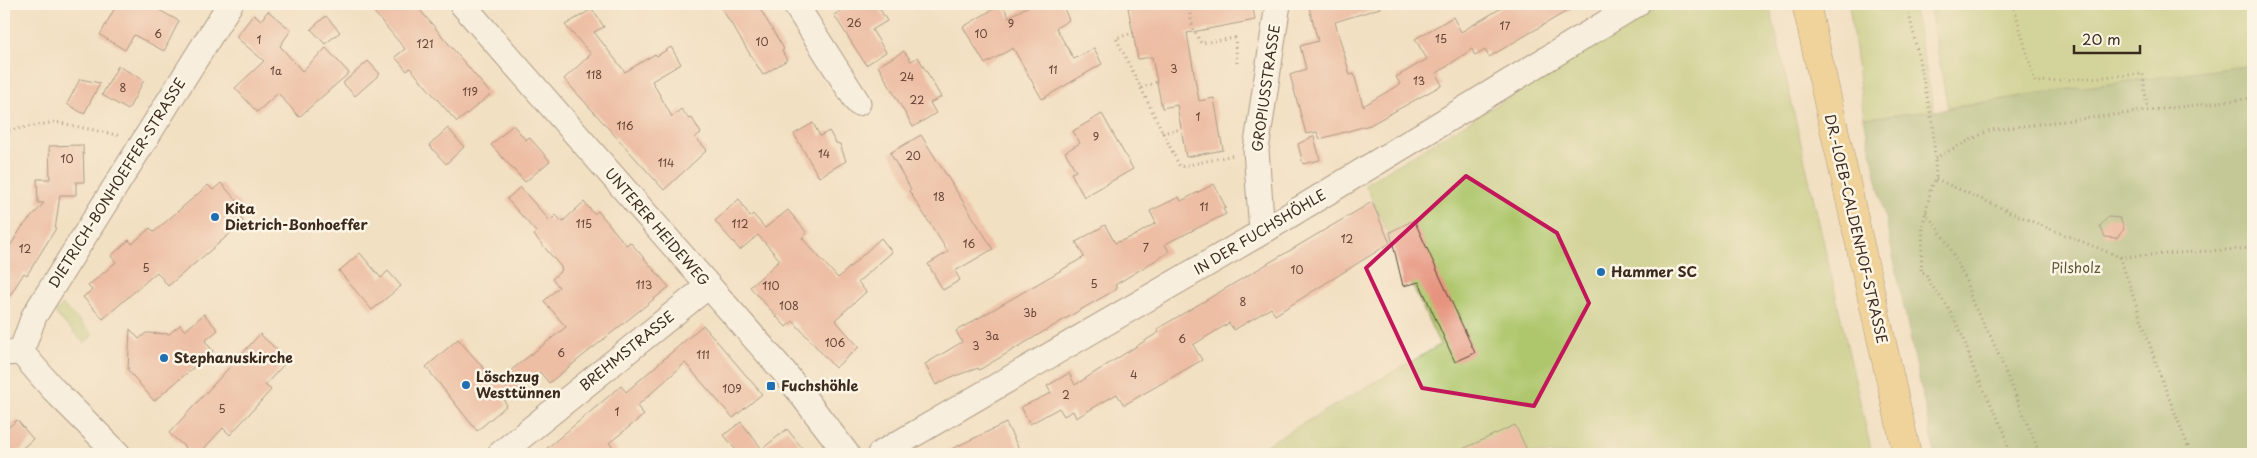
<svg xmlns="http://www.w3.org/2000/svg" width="2257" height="458" font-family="'Playpen Sans',sans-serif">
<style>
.green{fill:#aec66c;stroke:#747845}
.forest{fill:#8aab60;stroke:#626a3f}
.building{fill:#e6947f}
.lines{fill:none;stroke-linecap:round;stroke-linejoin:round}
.minor-casing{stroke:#564537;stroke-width:27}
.major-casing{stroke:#564537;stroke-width:29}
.path{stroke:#564537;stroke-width:3;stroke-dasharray:1 4;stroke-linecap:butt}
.minor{stroke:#fff;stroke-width:25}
.major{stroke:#eec469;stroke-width:28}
.marked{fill:none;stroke:#c2185b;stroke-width:4;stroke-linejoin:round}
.poi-dot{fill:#1f6fb2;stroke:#fcf5e5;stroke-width:2}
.labels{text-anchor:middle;stroke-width:5;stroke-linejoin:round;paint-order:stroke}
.number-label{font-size:11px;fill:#664436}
.street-label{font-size:14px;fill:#3b2a1e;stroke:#fcf5e5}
.poi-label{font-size:14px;font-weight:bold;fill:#3b2a1e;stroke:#fcf5e5;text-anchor:start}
.park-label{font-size:14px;fill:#5e5935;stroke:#fcf5e5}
</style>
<rect width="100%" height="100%" fill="#fcf5e5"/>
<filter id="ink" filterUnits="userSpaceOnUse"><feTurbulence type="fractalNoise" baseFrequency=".02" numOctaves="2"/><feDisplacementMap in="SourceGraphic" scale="10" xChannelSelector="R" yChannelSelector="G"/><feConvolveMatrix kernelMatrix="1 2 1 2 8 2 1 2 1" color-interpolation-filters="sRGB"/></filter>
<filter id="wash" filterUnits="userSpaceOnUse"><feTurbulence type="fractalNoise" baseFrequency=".0096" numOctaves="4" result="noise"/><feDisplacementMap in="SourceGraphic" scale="20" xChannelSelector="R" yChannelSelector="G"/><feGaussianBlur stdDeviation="1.12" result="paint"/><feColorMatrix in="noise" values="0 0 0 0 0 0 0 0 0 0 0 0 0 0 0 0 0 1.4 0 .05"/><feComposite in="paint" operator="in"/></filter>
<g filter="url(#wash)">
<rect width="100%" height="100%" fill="#f2e0c2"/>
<path class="green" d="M1664,4H1769L1872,454H1250L1440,345L1365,184Z
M1849,4H1913L1934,111L1864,118Z
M1929,4H2253V65L2040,93L1948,108Z
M63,305L93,335L84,343L55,313Z"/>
<path class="forest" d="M2253,65V454H1935L1864,118L1935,111L2040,93Z"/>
<g id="blocks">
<path class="building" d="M117,4H163L159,10L179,21L164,51L134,35L125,50L100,35Z
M367,4H415L491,94L457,122L410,68L407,71L395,57L405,49Z
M719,4H757L784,49L782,51L787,60L763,75Z
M852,4H877L887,21L872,30L886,52L866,65L834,15Z
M1002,4L1009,17L1032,4H1062L1069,20L1056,28L1074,59L1094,48L1102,64L1042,99L1013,48L985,64L963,27Z
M1150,4H1252L1255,20L1187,33L1199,101L1214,98L1223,150L1186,157L1177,105L1162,108L1152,57L1138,59L1128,8Z
M1308,4H1379L1380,8L1335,22L1350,75L1354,74L1363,106L1400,84L1396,77L1427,59L1415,39L1453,17L1461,32L1508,4H1579L1489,57L1485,50L1475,56L1472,49L1436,74L1442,85L1370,125L1320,139L1317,132L1306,134L1290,75L1306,69L1300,46L1318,41Z
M592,9L604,27L594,32L625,72L655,54L657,56L671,47L681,64L652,81L672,117L681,109L689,119L692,118L701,133L695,137L707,150L664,190L564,79L591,54L565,25Z
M268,11L291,30L280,46L302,71L326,48L349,73L299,117L278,93L257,112L235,88L264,61L236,37L254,14L261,20Z
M326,16L340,32L325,44L311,29Z
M904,51L911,61L918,57L941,97L930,103L936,113L913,127L878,66Z
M368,61L380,74L355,96L343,83Z
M118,66L144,80L128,110L102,95Z
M80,79L100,83L84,114L67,104Z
M1102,114L1133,169L1084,197L1071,173L1076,171L1065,152L1080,143L1073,131Z
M813,123L820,136L829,131L836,143L840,144L846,161L819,177L794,134Z
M513,125L526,140L529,137L550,161L525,182L491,145Z
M448,128L464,147L446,164L429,145Z
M921,135L993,249L955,271L960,280L943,290L928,264L948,252L909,191L911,189L890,153Z
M1314,136L1320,160L1303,164L1298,144Z
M83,145L84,182H76V195H60L55,230L27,275L24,273L4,305V256L22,227L44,203H38L37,179H50L49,146Z
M221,183L248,213L241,219L244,222L168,286L157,272L103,319L83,297L92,290L88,286L116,262L111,256L129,240L132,244L150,228L154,232L208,185L213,190Z
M1214,184L1226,208L1223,209L1226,214L1165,244L1169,252L1115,285L1117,289L1087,306L979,370L978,368L949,378L936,385L925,364L962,342L956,331L1084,257L1076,242L1105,225L1115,243L1134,236L1156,223L1150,211L1179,197L1181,201Z
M520,187L550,221L556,215L562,222L584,202L594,214L598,211L626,245L630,242L669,287L549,383L540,372L504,401L507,405L477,431L426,367L458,339L496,382L566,327L544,301L559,287L552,279L562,270L561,267L534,235L536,232L507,199Z
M739,199L750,217L753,214L765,228L788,210L807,233L802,238L838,278L881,238L892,252L858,282L866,292L835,320L859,347L835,368L793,321L786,327L750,287L780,260L758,235L740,250L715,221Z
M1372,202L1390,243L1275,315L1271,308L1234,330L1229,323L1193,345L1202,360L1124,405L1117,394L1076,418L1073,411L1064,416L1059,408L1030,424L1021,407L1051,393L1047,386L1069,373L1075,385L1159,332L1157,329Z
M2108,217L2120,218L2124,229L2117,238L2105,237L2100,226Z
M1414,220L1475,353L1455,362L1419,282L1403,286L1390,232Z
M360,253L381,278L388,271L401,286L372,310L339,271Z
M204,314L218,330L205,341L213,351L154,401L128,370L130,329L139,339L146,333L169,334L180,325L185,331Z
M703,325L762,394L733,418L685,363L637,406L644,415L609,443L620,454H540L621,386L626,392Z
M260,334L288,360L265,385L271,390L230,435L223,428L199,454H193L169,433Z
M17,420L33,439L16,454H4V431Z
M741,422L762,449L787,429L807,454H739L724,435Z
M1006,423L1019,449L1009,454H941Z
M1515,425L1529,454H1452Z"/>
</g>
</g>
<g filter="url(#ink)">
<use href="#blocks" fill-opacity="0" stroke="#564537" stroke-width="1"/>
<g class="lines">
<g class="minor-casing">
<path id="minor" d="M462,4L785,373L847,454
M795,4L858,103
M1262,232L1256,150L1278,4
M21,352L53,389L118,454
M4,353L21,352L34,316L230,4
M500,454L708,286
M880,454L1262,232L1637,4"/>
</g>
<g class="major-casing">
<path id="major" d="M1806,4L1907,454"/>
</g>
<path class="path" d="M1188,4L1193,29L1201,43L1235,38L1237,63
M1907,4L1933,125L1936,179L1931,188L1923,225L1921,272L1926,273L1929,282L1948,307L1964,339L1974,370L2005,433L2009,454
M2013,4L2035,82L2143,74L2147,109
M1134,33L1116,38L1180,167L1234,155
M1141,88L1157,82
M4,131L56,122L121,136
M1162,133L1181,129
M1935,158L1990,130L2253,98
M1936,179L2026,219L2120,257L2253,248
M1926,212L1948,244L1965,278L1973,304L1991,337L2040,454
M2120,257L2159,372L2191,454"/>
<use href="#minor" class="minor"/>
<use href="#major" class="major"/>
</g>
</g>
<path d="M0 0H2257V458H0ZM1466,176L1557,233L1589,303L1534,406L1422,388L1366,268Z" fill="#f2e0c2" fill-opacity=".55" fill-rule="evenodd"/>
<path class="marked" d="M1466,176L1557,233L1589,303L1534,406L1422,388L1366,268Z"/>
<g class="poi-dot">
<circle cx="215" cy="217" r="5"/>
<circle cx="1601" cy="272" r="5"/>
<circle cx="164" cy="358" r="5"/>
<circle cx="466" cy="385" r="5"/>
<rect x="766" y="381" width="10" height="10" rx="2.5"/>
</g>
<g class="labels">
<g class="number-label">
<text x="854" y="27">26</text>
<text x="1011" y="28">9</text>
<text x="1505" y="30">17</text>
<text x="158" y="38">6</text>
<text x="981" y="38">10</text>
<text x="1441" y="43">15</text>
<text x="259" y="44">1</text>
<text x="762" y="46">10</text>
<text x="425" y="48">121</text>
<text x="1174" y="73">3</text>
<text x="1053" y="74">11</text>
<text x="276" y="75">1a</text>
<text x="594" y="79">118</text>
<text x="907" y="81">24</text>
<text x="1419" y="85">13</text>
<text x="123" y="92">8</text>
<text x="470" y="96">119</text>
<text x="917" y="104">22</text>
<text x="1198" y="121">1</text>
<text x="625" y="130">116</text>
<text x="1096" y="141">9</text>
<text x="824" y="158">14</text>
<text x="913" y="160">20</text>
<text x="67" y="163">10</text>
<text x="666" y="167">114</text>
<text x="939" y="201">18</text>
<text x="1204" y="211">11</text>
<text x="584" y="228">115</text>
<text x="740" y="228">112</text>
<text x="1347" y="243">12</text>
<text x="969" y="248">16</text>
<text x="1146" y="252">7</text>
<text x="25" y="253">12</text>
<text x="146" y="272">5</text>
<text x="1297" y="274">10</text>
<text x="1094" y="288">5</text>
<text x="644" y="289">113</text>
<text x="771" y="290">110</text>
<text x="1243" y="306">8</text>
<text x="789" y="310">108</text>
<text x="1030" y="317">3b</text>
<text x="992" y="340">3a</text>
<text x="1182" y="343">6</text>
<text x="835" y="347">106</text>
<text x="976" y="350">3</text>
<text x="561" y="357">6</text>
<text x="703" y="359">111</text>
<text x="1134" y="379">4</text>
<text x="732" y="393">109</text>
<text x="1066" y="399">2</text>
<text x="222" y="413">5</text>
<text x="617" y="416">1</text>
</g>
<g class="street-label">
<text transform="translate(1266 88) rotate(-82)" y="5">GROPIUSSTRASSE</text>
<text transform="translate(117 183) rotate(-58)" y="5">DIETRICH-BONHOEFFER-STRASSE</text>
<text transform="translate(657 227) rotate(49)" y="5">UNTERER HEIDEWEG</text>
<text transform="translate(1856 229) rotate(77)" y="5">DR.-LOEB-CALDENHOF-STRASSE</text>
<text transform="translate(1260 232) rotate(-31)" y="5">IN DER FUCHSHÖHLE</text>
<text transform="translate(627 351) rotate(-39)" y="5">BREHMSTRASSE</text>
</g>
<g class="poi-label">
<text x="225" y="214">Kita<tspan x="225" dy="16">Dietrich-Bonhoeffer</tspan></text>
<text x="1611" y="277">Hammer SC</text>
<text x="174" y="363">Stephanuskirche</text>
<text x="476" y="382">Löschzug<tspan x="476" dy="16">Westtünnen</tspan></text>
<text x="781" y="391">Fuchshöhle</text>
</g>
<g class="park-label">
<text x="2076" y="273">Pilsholz</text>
</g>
</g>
<rect width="2257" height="458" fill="none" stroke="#fcf5e5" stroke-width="20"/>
<path d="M2074 45v8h66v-8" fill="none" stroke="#3b2a1e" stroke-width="2.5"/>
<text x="2082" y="45" font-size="15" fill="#3b2a1e" stroke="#fcf5e5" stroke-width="4" paint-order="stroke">20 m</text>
</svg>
